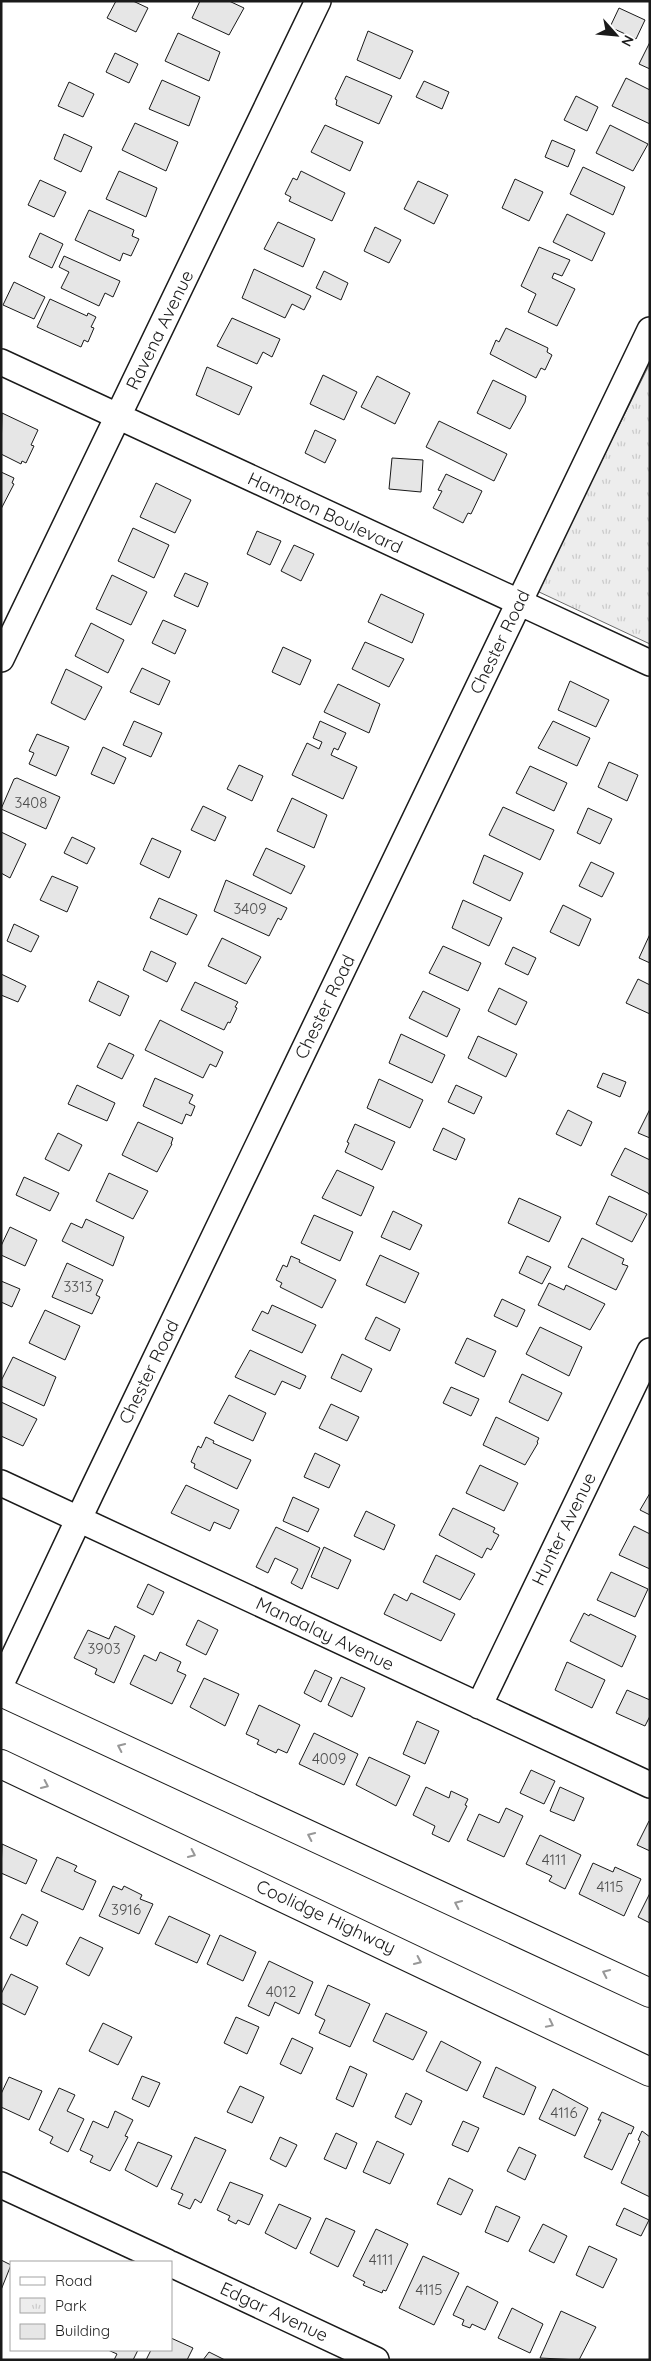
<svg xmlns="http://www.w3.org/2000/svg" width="651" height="2361" font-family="Quicksand,sans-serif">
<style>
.park{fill:url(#park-tufts);stroke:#6a6a6a}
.building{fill:#e6e6e6;stroke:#1a1a1a}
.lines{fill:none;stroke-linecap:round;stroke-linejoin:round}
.street-casing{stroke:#1a1a1a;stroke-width:28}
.secondary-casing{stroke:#1a1a1a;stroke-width:30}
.street{stroke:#fff;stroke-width:25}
.secondary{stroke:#fff;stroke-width:28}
.oneway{stroke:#989898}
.labels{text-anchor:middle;stroke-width:4;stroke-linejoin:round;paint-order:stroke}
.number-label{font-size:15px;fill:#4d4d4d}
.street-label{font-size:18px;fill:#1a1a1a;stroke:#fff}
</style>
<defs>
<pattern id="park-tufts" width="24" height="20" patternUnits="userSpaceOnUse" patternTransform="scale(1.25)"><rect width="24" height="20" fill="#ededed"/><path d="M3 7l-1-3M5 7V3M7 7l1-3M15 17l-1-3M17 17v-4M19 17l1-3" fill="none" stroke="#cbcbcb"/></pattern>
</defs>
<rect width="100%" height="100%" fill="#fff"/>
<path class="park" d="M650,363V644L537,591Z"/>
<path class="building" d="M116,1H133L148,8L136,32L107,18Z
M200,1H229L244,8L229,35L192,18Z
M619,8L645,20L636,39L610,27Z
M368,31L413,51L400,79L357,60Z
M178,33L220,52L209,81L165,61Z
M650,42V69L639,64Z
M115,53L138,64L129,83L106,72Z
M346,76L392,96L379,124L336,105L337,100L335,99Z
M626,78L650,90V124L612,106Z
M162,80L200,97L189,126L149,109Z
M424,81L449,92L442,109L416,97Z
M69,82L94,94L83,117L58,106Z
M576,96L598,107L587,131L564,120Z
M135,123L178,142L166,171L122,150Z
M325,125L363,142L350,171L311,152Z
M610,125L648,144L633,171L596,153Z
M64,134L92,147L81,172L54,159Z
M552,140L575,150L568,167L545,157Z
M583,167L625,187L613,215L570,194Z
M119,171L157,188L146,217L106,199Z
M301,171L345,193L332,221L289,201L291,197L285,194L293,178L297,180Z
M515,179L543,192L529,221L502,208Z
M40,180L66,192L54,217L28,205Z
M418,181L448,195L434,224L404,209Z
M89,210L134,230L132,236L139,239L131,256L123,253L120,261L75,240Z
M567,214L605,233L592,261L553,242Z
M278,222L315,239L303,267L264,249Z
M375,227L401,240L389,263L364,251Z
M40,233L63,244L52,268L29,257Z
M539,247L570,260L562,276L554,273L552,278L575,289L557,326L528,312L536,294L521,286Z
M64,256L120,281L113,297L105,293L99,306L61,288L69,272L59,267Z
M254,269L311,296L304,310L292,304L285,318L242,298Z
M324,271L348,283L341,300L316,288Z
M14,282L45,297L34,319L3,305Z
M50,299L87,316L88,313L96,317L91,327L94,328L88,342L84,340L81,347L37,327Z
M232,318L280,339L272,357L263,352L257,364L217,346Z
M506,328L548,348L547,352L552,355L545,370L541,368L536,378L490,354L496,340L499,342Z
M207,367L252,387L239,415L196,395Z
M323,375L357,392L344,420L310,404Z
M377,376L410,393L395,424L361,407Z
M493,380L526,396L525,402L510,429L477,413Z
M2,413L38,430L31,445L34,446L26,463L22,461L21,464L1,454Z
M439,421L507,454L494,481L426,447Z
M315,430L336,440L325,463L305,453Z
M392,458L423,460L421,492L389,489Z
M1,472L14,478L12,483L14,484L1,509Z
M446,474L482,491L471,514L468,513L463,523L433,508L442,491L438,490Z
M156,483L191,500L175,533L140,517Z
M133,528L169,545L154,578L118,561Z
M257,531L281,541L270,565L247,554Z
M294,545L314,554L301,581L281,571Z
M185,573L208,583L198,607L174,596Z
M112,575L147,592L131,625L96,609Z
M381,594L424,614L412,643L368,622Z
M163,620L186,630L175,654L152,643Z
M91,623L124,640L108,673L75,656Z
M365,642L404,659L389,687L352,669Z
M283,647L311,660L300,685L272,672Z
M142,668L170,681L159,705L130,692Z
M66,669L102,687L85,720L51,703Z
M570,681L609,700L596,727L558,710Z
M338,684L380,704L369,733L324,712Z
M134,721L162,733L151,757L123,745Z
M320,721L346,733L338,750L334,748L331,755L357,767L343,799L292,775L307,743L319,749L322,742L313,738Z
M553,721L590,738L577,766L538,748Z
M37,734L69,747L56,776L29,764L34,753L29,751Z
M103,747L126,758L114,784L91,774Z
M609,762L638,775L627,801L598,787Z
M239,765L263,776L252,801L227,789Z
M530,766L567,783L554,811L516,793Z
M17,778L60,797L46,829L1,809L14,779Z
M292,798L327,815L314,848L277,831Z
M203,806L226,817L215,841L191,830Z
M503,807L554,830L540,860L489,835Z
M588,808L612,819L600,844L577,833Z
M1,832L26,844L10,878L1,873Z
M72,837L95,848L87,864L64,853Z
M152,838L181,851L169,878L140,864Z
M266,848L305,866L291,894L253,875Z
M484,855L523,873L510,901L473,883Z
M591,862L614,873L602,897L579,886Z
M52,876L78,887L67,912L40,900Z
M226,880L287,908L281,920L278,918L269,936L214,911Z
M159,898L197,915L187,935L150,918Z
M463,900L502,918L489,946L452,928Z
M563,905L591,919L579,946L550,932Z
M14,924L39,936L31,952L7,941Z
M650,934V963L639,958Z
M222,938L261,957L246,984L208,966Z
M443,946L481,963L468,991L429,973Z
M513,947L536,958L528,975L505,964Z
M151,951L176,963L167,982L143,970Z
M1,974L26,986L18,1002L1,995Z
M638,979L650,985V1014L626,1003Z
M98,981L129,996L120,1016L89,1001Z
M195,982L238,1002L235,1007L237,1008L230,1023L228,1022L224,1030L181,1010Z
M499,988L527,1002L516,1025L488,1011Z
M423,991L460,1009L447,1037L409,1018Z
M160,1020L223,1052L216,1067L210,1064L203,1078L145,1050Z
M401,1034L445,1055L432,1083L389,1063Z
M478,1036L517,1054L506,1077L468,1058Z
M109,1043L134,1055L122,1079L97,1067Z
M603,1073L626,1082L620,1097L597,1087Z
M155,1078L193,1095L189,1103L195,1106L191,1116L186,1114L182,1124L143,1106Z
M379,1079L423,1100L410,1128L367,1108Z
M77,1085L115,1103L107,1121L68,1104Z
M456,1085L482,1097L474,1114L448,1102Z
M650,1109V1138L638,1133Z
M568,1110L592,1122L581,1146L556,1134Z
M138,1122L173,1138L171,1144H172L157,1172L122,1155Z
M355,1124L395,1142L382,1170L345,1152L349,1143L347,1142Z
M443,1128L465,1139L456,1160L433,1150Z
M58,1133L82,1145L69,1171L45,1159Z
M625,1148L650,1160V1196L648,1193L611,1175Z
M337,1170L374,1187L361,1216L322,1198Z
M109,1173L148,1191L133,1219L96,1201Z
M24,1177L59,1193L50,1211L16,1195Z
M609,1196L647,1214L632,1242L596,1224Z
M519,1198L561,1217L549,1242L508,1223Z
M393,1211L422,1225L410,1250L381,1237Z
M314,1215L353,1232L340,1261L301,1243Z
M86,1219L124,1237L113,1266L62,1241L71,1223L82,1228Z
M10,1227L37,1240L25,1266L1,1255V1246Z
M582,1238L624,1259L622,1264L628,1266L616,1290L568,1267Z
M380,1255L419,1273L405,1303L366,1285Z
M291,1256L300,1260L299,1262L336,1280L322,1308L280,1287L282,1283L276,1280L283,1265L287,1267Z
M527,1256L551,1267L542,1284L519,1273Z
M67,1263L103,1280L96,1295L100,1297L92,1314L52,1297Z
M1,1281L20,1289L12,1307L1,1302Z
M549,1283L564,1290L566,1285L605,1304L590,1330L538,1305Z
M502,1299L525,1310L517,1327L494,1316Z
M272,1305L316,1325L302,1353L252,1330L262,1311L268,1314Z
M45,1310L80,1326L65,1360L29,1343Z
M376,1317L400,1329L390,1351L365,1339Z
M540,1327L582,1347L569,1376L526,1354Z
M467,1338L496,1351L484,1377L455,1363Z
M250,1350L306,1376L300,1389L282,1381L275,1395L235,1377Z
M342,1354L372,1369L361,1392L331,1378Z
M13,1357L56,1377L44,1406L1,1386V1381Z
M522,1374L562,1393L548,1421L509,1402Z
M451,1387L479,1399L471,1416L443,1403Z
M229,1395L266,1413L253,1441L214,1423Z
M1,1402L37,1419L23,1446L1,1436Z
M331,1404L359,1417L347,1441L319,1428Z
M496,1417L539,1438L537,1442L538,1443L525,1465L483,1445Z
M206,1437L214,1441L213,1443L251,1460L237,1489L194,1468L195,1464L191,1462L198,1446L201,1448Z
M315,1453L340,1465L329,1488L304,1477Z
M480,1465L518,1483L504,1511L466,1493Z
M186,1485L239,1510L230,1529L214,1522L210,1531L171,1513Z
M650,1493V1515L640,1510Z
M293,1497L319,1509L308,1532L283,1521Z
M453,1508L495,1528L493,1532L499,1535L491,1550L487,1548L482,1558L439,1535Z
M366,1511L395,1525L384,1550L354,1536Z
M634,1526L650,1534V1569L619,1555Z
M276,1527L320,1548L302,1589L291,1583L298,1569L275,1558L268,1573L256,1567Z
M324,1547L351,1560L338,1589L311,1577Z
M436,1555L475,1574L460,1600L423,1582Z
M611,1572L648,1589L635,1617L597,1600Z
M148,1584L164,1592L153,1615L137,1607Z
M411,1593L455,1614L441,1641L384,1614L394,1594L407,1601Z
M584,1613L589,1616L590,1614L636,1636L622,1667L570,1641Z
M198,1620L218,1630L206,1655L186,1645Z
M115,1626L135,1636L114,1683L95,1674L97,1669L74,1658L88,1630L109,1639Z
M160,1652L181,1662L177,1671L186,1675L172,1704L130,1684L144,1655L156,1661Z
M567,1662L605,1680L592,1708L555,1690Z
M315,1670L332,1678L321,1702L304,1693Z
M341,1677L365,1688L352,1717L328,1705Z
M204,1678L239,1694L225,1726L190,1707Z
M627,1690L650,1700V1716L645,1726L616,1713Z
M259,1705L300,1725L287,1753L278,1749L276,1753L257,1744L259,1740L246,1734Z
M417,1721L439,1731L425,1764L403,1754Z
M314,1733L358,1754L344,1785L299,1764Z
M369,1757L410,1776L396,1806L356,1785Z
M531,1770L555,1781L544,1804L520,1793Z
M426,1787L449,1798L451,1791L468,1799L465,1805L467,1806L449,1842L432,1834L435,1826L413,1815Z
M560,1787L584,1798L574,1821L550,1811Z
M506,1808L523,1816L504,1857L467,1840L479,1814L499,1823Z
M649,1821H650V1851L637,1845Z
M540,1835L581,1855L565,1889L549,1881L552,1876L526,1864Z
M2,1844L37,1860L26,1884L1,1873Z
M57,1857L77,1866L74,1871L96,1881L83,1910L41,1891Z
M593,1863L613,1872L615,1867L641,1879L624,1916L579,1894Z
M113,1886L122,1890L124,1886L142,1895L140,1899L153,1904L139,1934L99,1916Z
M650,1893V1923L638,1917Z
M22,1914L38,1922L27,1946L10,1938Z
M169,1916L210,1935L197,1963L155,1944Z
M220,1935L256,1952L243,1981L207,1964Z
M80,1937L103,1948L89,1976L66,1964Z
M269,1961L313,1982L299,2014L275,2002L269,2016L248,2006Z
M11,1974L38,1987L25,2015L1,2003V1994Z
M328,1985L370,2004L350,2047L319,2033L325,2020L315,2015Z
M386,2013L427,2032L413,2060L373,2041Z
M236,2017L259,2027L247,2054L224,2043Z
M103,2023L132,2037L118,2065L89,2051Z
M292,2038L313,2048L301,2074L280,2064Z
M441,2041L481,2062L467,2091L426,2071Z
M350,2066L367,2074L353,2107L336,2099Z
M496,2067L536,2087L524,2115L483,2097Z
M142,2076L160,2083L149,2107L132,2099Z
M9,2077L42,2091L29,2120L1,2107V2094Z
M240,2086L264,2097L252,2123L227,2112Z
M59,2088L75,2095L67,2111L84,2119L68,2152L50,2143L53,2137L39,2130Z
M553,2089L588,2108L575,2136L539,2119Z
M406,2093L422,2101L411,2125L395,2117Z
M115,2111L133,2120L125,2136L128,2137L110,2171L90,2162L93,2156L80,2150L93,2121L108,2128Z
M602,2112L634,2127L631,2134L629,2133L612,2170L584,2157L601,2120H598Z
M463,2121L479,2128L468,2152L452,2145Z
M642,2131L650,2137V2197L621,2183L640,2141L638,2140Z
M336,2133L357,2143L346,2169L324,2159Z
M195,2137L226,2150L201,2203L195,2199L190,2209L178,2204L183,2194L171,2189Z
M280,2137L297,2145L286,2167L270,2159Z
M377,2141L404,2154L390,2184L363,2172Z
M138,2142L172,2156L157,2187L125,2170Z
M519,2147L536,2155L525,2180L507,2171Z
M449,2178L473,2190L461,2215L437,2204Z
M230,2182L263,2195L249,2225L238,2220L236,2224L228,2220L230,2216L217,2210Z
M279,2204L311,2218L296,2249L265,2233Z
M496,2206L520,2217L508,2242L485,2232Z
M624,2208L649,2220L641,2236L616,2225Z
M326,2218L355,2231L338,2267L310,2253Z
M543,2224L567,2236L554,2263L529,2251Z
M376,2229L408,2244L386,2291L383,2290L382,2293L363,2285L365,2282L353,2276Z
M589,2246L617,2259L603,2288L576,2275Z
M423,2256L459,2273L434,2325L399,2308Z
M1,2260L11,2265L1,2290Z
M467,2286L498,2302L485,2330L472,2324L470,2328L462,2325L464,2320L453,2315Z
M512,2308L543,2324L530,2353L498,2338Z
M561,2311L596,2327L579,2360L540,2358Z
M171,2338L193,2348L187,2360H146L151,2350H171Z
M108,2350H138L133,2360H114L117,2354Z
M209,2352L225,2360H203Z"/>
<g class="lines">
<g class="street-casing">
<path id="street" d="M1,362L650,663
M1,659L318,1
M1,1483L650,1785
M1,1684L91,1493L650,330
M479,1706L650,1351
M1,2185L167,2262
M171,2264L376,2360"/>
</g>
<g class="secondary-casing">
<path id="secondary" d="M1,1692L650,1993
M1,1764L650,2072"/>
</g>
<use href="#street" class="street"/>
<use href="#secondary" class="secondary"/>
</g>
<defs><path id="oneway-chevron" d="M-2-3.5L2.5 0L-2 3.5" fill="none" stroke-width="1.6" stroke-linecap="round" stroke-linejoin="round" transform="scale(1.25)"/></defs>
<g class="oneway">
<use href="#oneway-chevron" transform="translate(121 1747) rotate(-155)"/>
<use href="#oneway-chevron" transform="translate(45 1785) rotate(25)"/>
<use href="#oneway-chevron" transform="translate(311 1836) rotate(-155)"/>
<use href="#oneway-chevron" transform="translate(192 1854) rotate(25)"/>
<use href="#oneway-chevron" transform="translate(458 1904) rotate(-155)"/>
<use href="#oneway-chevron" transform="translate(418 1961) rotate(25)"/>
<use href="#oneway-chevron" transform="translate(606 1973) rotate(-155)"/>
<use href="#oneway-chevron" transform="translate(550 2024) rotate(26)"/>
</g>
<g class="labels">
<g class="number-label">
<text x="31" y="808">3408</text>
<text x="250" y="914">3409</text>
<text x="78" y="1292">3313</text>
<text x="104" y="1654">3903</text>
<text x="329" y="1764">4009</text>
<text x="554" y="1865">4111</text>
<text x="610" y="1892">4115</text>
<text x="126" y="1915">3916</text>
<text x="281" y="1997">4012</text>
<text x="564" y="2118">4116</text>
<text x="381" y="2265">4111</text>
<text x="429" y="2295">4115</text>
</g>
<g class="street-label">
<text transform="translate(160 330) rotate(-64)" y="6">Ravena Avenue</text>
<text transform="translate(325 513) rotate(25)" y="6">Hampton Boulevard</text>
<text transform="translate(500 642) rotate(-64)" y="6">Chester Road</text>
<text transform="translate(325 1007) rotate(-64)" y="6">Chester Road</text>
<text transform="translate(149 1372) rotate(-64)" y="6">Chester Road</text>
<text transform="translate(564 1529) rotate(-64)" y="6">Hunter Avenue</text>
<text transform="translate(325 1634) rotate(25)" y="6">Mandalay Avenue</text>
<text transform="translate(326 1917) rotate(25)" y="6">Coolidge Highway</text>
<text transform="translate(274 2312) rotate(25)" y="6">Edgar Avenue</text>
</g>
</g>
<rect width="651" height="2361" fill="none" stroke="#1a1a1a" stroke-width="5"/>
<rect x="10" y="2261" width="162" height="90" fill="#ffffff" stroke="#a3a3a3"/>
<rect x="20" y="2277" width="25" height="8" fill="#ffffff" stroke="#a3a3a3"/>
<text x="55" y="2286" font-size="15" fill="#1a1a1a">Road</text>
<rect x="20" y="2298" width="25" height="15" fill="url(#park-tufts)" stroke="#a3a3a3"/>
<text x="55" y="2311" font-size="15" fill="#1a1a1a">Park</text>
<rect x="20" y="2324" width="25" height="15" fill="#e6e6e6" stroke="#a3a3a3"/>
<text x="55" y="2336" font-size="15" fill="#1a1a1a">Building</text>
<g transform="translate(616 35) rotate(117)" stroke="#ffffff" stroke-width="4" paint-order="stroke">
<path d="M0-4L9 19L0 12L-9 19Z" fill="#1a1a1a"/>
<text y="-8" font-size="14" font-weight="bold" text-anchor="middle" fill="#1a1a1a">N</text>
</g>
</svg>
